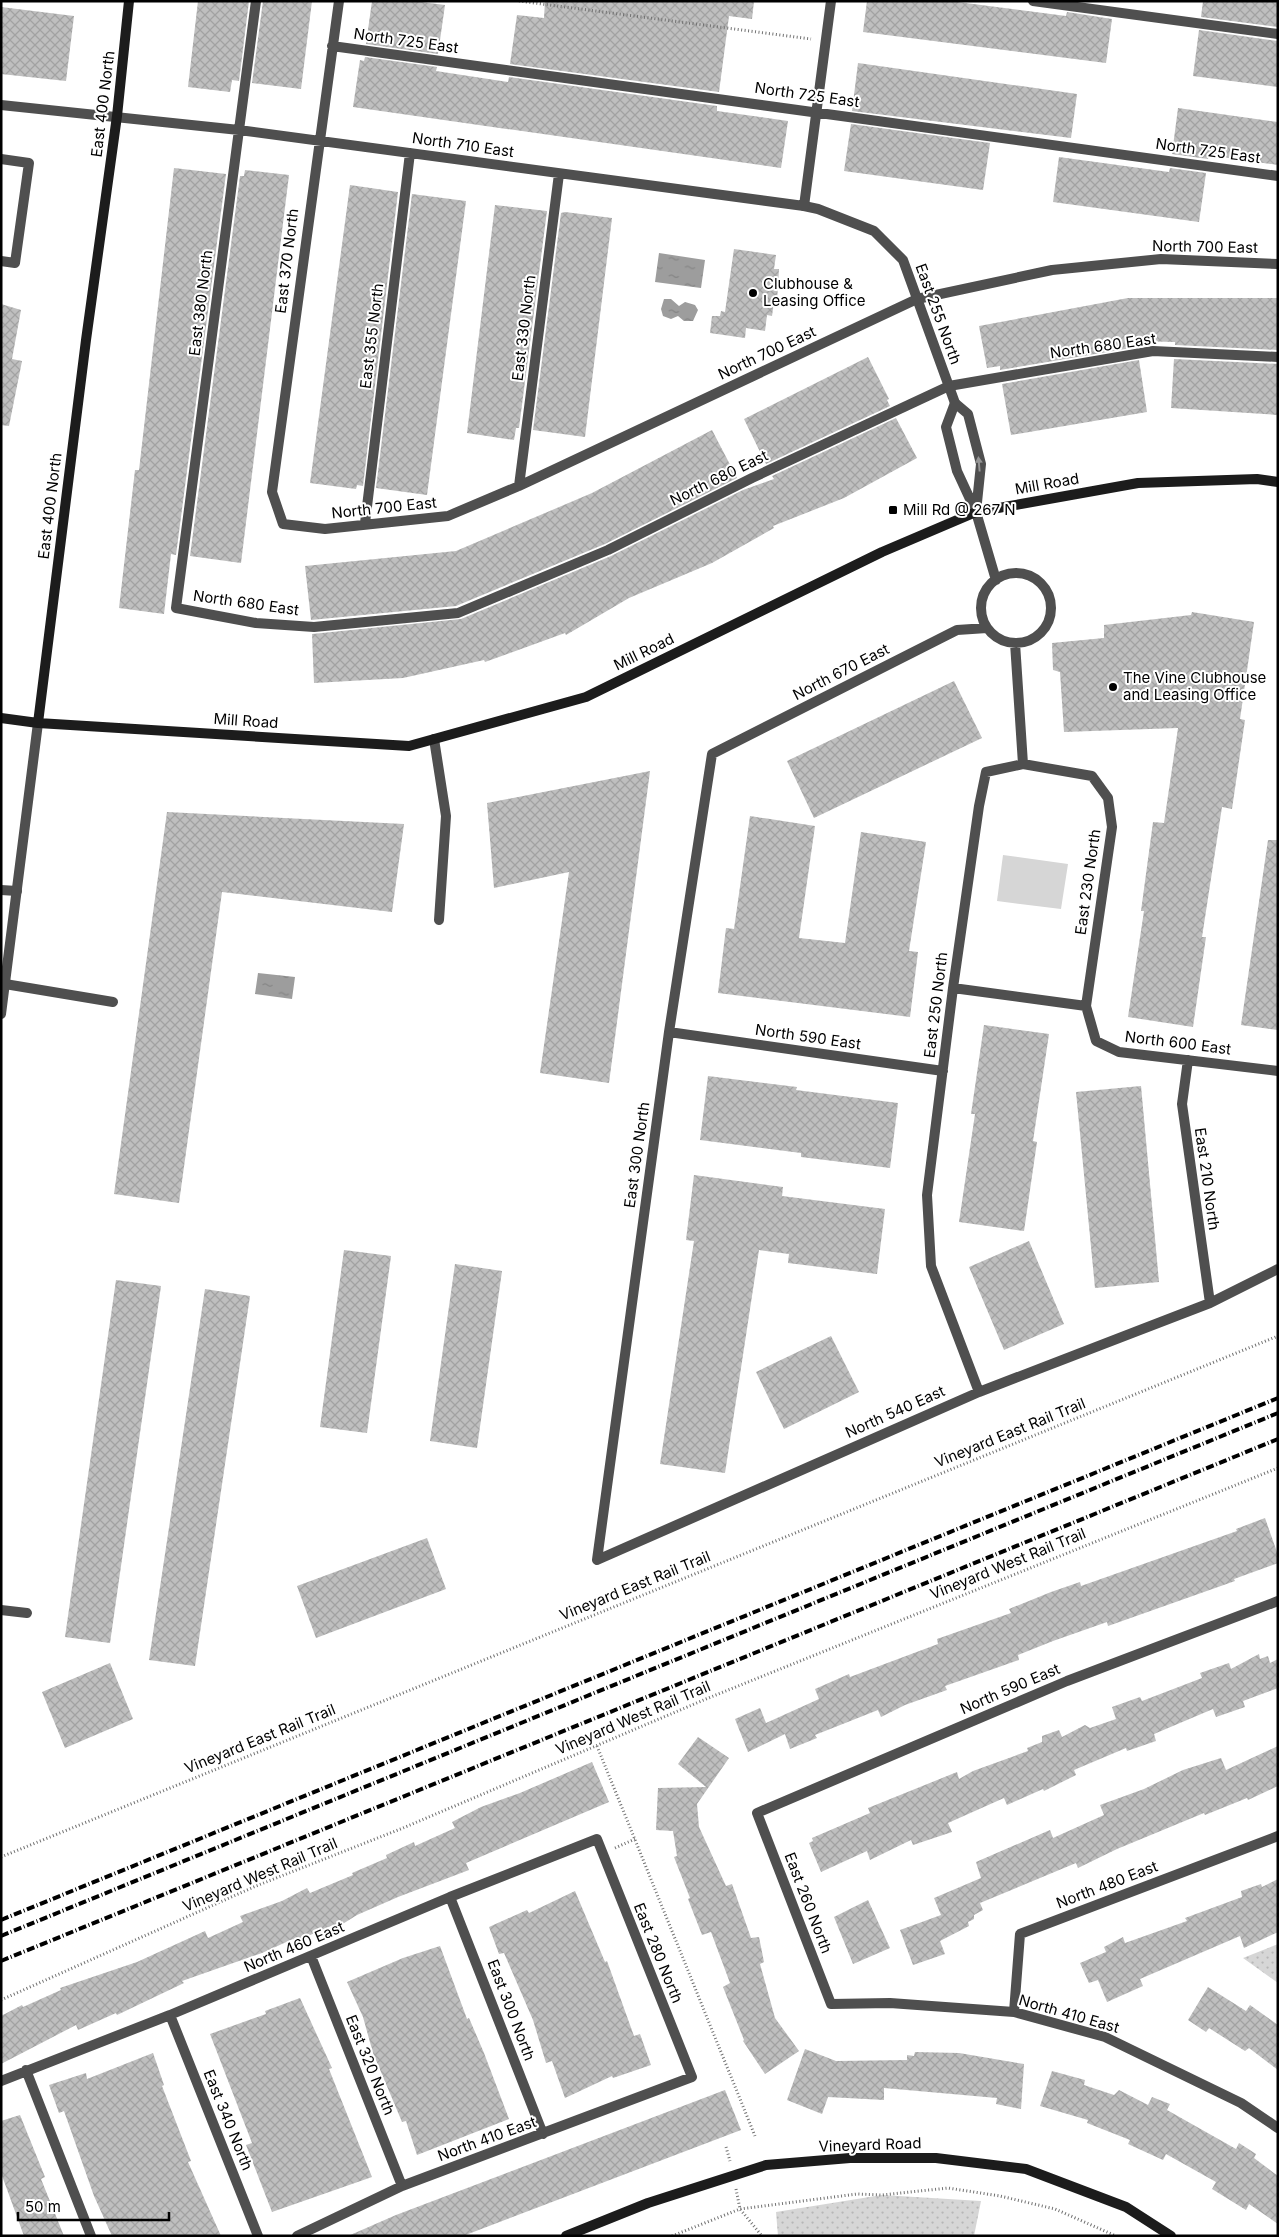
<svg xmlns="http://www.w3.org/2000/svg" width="1279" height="2237" font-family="Inter,sans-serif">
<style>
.grass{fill:#d6d6d6}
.park{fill:url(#park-dots)}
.water{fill:url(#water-ripples)}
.building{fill:url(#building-cross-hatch)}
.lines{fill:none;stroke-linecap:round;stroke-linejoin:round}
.path{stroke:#717171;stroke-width:3;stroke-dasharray:1 2.5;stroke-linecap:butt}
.lane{stroke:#4f4f4f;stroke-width:10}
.street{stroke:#4f4f4f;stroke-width:10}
.secondary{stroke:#1c1c1c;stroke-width:10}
.rail{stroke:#000;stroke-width:4;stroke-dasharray:8 2.5 1 2.5;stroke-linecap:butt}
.oneway{fill:#959595}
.poi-dot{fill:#000;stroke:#fff;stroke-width:2}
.labels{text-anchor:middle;stroke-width:4;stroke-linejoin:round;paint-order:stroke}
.street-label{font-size:15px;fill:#000;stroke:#fff}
.poi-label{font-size:15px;fill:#000;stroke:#fff;text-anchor:start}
</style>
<defs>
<pattern id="park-dots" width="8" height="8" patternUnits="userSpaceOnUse" patternTransform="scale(1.25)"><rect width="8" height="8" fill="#d6d6d6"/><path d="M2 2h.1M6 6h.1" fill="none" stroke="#b6b6b6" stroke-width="1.8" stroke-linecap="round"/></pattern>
<pattern id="water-ripples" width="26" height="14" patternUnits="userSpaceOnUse" patternTransform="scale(1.25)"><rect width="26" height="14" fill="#9d9d9d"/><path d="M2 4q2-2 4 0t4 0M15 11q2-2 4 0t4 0" fill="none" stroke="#858585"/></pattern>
<pattern id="building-cross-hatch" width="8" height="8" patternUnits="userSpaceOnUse" patternTransform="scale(1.25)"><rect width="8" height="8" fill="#bfbfbf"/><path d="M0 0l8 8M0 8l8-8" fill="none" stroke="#a2a2a2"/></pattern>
</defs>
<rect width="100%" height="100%" fill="#fff"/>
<path class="grass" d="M1003,855L1068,864L1061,909L997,901Z"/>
<path class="park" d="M1278,1944V1983L1243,1958Z
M882,2195L981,2201L974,2236H778L776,2212Z"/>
<path class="water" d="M659,253L705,260L701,288L655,282Z
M664,299H671L679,306L685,302L695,305L698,310L693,321H684L678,316L671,319L663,316L661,309Z
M258,973L295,977L292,999L255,994Z"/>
<path class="building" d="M198,1H249L239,81L232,80L230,92L188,87Z
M263,1H312L301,89L252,83Z
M372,1H413L445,5L438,54L366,44Z
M545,1H754L752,19L729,16L719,92L510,64L517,15L544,18Z
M867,1H950L1066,16L1067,12L1112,19L1106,63L863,32Z
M1203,1H1278V27L1201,17Z
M1,7L74,16L66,81L1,74Z
M1199,30L1278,41V87L1193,76Z
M365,57L437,67L436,71L508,82L509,77L717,106V111L788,121L781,168L353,107L360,60L364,61Z
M858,63L1077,94L1071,138L852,111Z
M1178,108L1278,122V165L1209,155L1208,159L1172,154Z
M851,124L990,143L983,190L844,171Z
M1059,157L1169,172L1170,168L1206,173L1199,222L1053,202Z
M174,168L226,174L176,555L171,554L164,614L119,608L135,470H139Z
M245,170L289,175L241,563L190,556L240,176H244Z
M350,185L398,192L363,486L357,485L356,489L310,483Z
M412,194L466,201L427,495L376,488Z
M495,205L547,211L519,428H516L514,440L467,433Z
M565,212L612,218L585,437L533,430L561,213Z
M734,249L776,255L774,269H779L777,302H774L772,316L767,315L765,331L746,328L745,338L710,333L712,316H720L721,311L725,312Z
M1128,298H1278V350L1175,345V342L1136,341L1137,347L1000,370V366L987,368L979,326Z
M1,304L21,310L12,359L22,361L9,426L1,425Z
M868,357L889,399L887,400L890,406L766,464L744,419Z
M1174,359L1278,364V415L1171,408Z
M1139,360L1147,412L1011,435L1002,384Z
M896,418L917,458L844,498L773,526L774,528L712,563L629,598L566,635L565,633L485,662L484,660L403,678L314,683L312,634L461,619L611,556L743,490L774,479L772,476Z
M712,430L737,478L605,544L456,606L311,620L305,566L456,551L592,493Z
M1192,612L1254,622L1240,719L1245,720L1232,809L1222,807L1202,937H1206L1193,1027L1128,1017L1144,911H1141L1153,822L1164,823L1178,728L1064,732L1060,672L1053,670L1052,643L1104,638V625L1191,615Z
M954,681L982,738L814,818L787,761Z
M650,771L609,1083L540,1073L569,872L494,888L487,803Z
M167,812L404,824L392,912L222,892L179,1203L114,1194Z
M750,816L815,826L799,938L845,943L861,832L926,842L909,951L918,952L910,1017L718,993L726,928L734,929Z
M1268,840H1278V1030L1241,1025Z
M984,1025L1049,1034L1033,1141L1037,1142L1024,1231L959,1222L975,1114H971Z
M708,1076L797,1087L796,1090L898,1103L890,1168L801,1157V1153L700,1140Z
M1141,1086L1159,1282L1095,1288L1076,1092Z
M694,1175L783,1187L782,1196L885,1209L877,1274L788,1263L789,1254L759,1250L725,1473L660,1464L694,1241L686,1240Z
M1029,1241L1064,1324L1004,1350L969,1267Z
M344,1250L391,1256L367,1433L320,1427Z
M455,1264L502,1271L477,1448L430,1441Z
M116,1280L161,1286L110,1643L65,1637Z
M205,1289L250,1296L195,1666L149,1660Z
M831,1336L859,1392L784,1429L756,1372Z
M1265,1518L1278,1555V1563L1234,1579L1235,1581L1108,1626L1107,1622L1053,1641L1018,1655L1019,1660L945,1686L947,1690L905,1705L881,1717L878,1710L815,1735L817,1738L790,1749L785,1734L748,1752L735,1719L760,1708L766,1723L819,1699L815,1689L849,1674L850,1677L938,1644L937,1639L1011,1613L1009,1609L1051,1592L1080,1582L1081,1586L1237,1531L1236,1529Z
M427,1538L446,1589L316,1638L297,1586Z
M1259,1654L1260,1659L1268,1656L1270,1663L1278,1659V1688L1243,1701L1245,1707L1216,1717L1213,1709L1154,1734L1156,1741L1127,1751L1126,1748L1074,1770L1076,1775L1044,1791L1043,1789L1007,1805L1004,1798L948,1823L952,1832L913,1845L911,1840L870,1860L867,1851L821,1872L809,1843L813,1841L812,1838L870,1813L868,1808L957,1772L959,1779L973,1771L1028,1751L1027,1748L1042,1742V1736L1059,1730L1062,1737L1085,1725L1090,1728L1116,1719L1112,1707L1140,1697L1142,1701L1202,1678L1200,1673L1229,1663L1231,1669Z
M110,1663L133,1719L65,1748L42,1692Z
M698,1737L729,1758L697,1804L699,1827L726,1886L732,1884L751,1938L759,1937L764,1962L760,1964L775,2018L799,2051L765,2074L743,2041L744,2040L723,1987L730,1983L711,1932L702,1935L688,1899L690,1898L674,1857L677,1856L673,1831L656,1830L658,1788L706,1787L678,1764Z
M1278,1746V1786L1248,1800L1247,1798L1205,1815L1204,1813L1117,1849L1078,1868L1076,1863L980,1903L983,1910L974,1915V1919L968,1922L969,1926L940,1941L945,1954L913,1965L900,1930L941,1915L934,1898L981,1878L976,1862L1050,1830L1053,1838L1104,1815L1100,1805L1144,1789L1183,1770L1221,1758L1226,1770Z
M592,1762L609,1802L466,1863L469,1870L398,1897L357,1915L333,1930L331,1926L294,1942L293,1939L262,1953L182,1981L184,1983L117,2015L116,2013L78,2030L76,2025L1,2064V2016L22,2005L23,2007L61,1990L60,1988L137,1962L205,1931L208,1938L243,1922L240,1916L282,1901L307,1888L310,1893L353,1875L352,1873L387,1858L386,1855L414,1842L415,1846L455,1828L452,1822L481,1807L520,1793Z
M1278,1879V1932L1244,1948L1240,1936L1140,1979L1143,1986L1107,2002L1098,1980L1089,1983L1080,1963L1106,1952L1104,1947L1123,1937L1125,1943L1187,1921L1185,1918L1242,1897L1241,1891L1261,1884L1262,1887Z
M575,1891L605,1962L607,1961L634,2036L640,2034L651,2065L613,2078L612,2076L565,2098L552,2061L546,2063L533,2020L504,1953L499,1954L489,1927L527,1910L529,1913Z
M868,1900L890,1948L853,1964L834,1917Z
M440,1946L467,2019L469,2018L484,2053L509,2119L417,2155L406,2121L402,2122L373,2053L363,2017L347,1982L403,1958Z
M1208,1987L1246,2011L1250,2005L1278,2025V2070L1249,2048L1245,2051L1209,2028L1206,2032L1188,2020Z
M300,1998L332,2068L329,2069L372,2177L272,2212L246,2145L252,2143L210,2034L266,2014L265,2011Z
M805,2049L836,2061L907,2060V2055L914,2056L915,2052L959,2053L1024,2064L1021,2109L996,2104L997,2098L884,2088V2100L828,2097L822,2114L787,2100Z
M153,2053L164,2085L162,2086L191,2161L188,2162L221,2236H112L94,2196L64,2111L59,2113L49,2085L86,2073L87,2079Z
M1052,2071L1085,2080L1084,2085L1114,2095L1119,2090L1148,2105L1152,2097L1170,2104L1167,2110L1236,2149L1239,2143L1256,2154L1254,2158L1278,2176V2224L1249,2204L1246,2210L1212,2189L1216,2182L1166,2154L1163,2160L1128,2144L1130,2140L1087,2123L1088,2120L1040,2106Z
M725,2090L741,2130L463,2236H348L396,2215Z
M20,2115L45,2177L41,2179L64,2236H24L1,2173V2121Z"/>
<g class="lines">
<path class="path" d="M519,1L811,39
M597,1746L755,2136
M615,1848L635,1839
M1,1857L1278,1336
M1,2000L256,1886L403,1828L706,1699L1278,1468
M726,2147L730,2161
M736,2189L740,2209L762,2236
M672,2236L740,2209L857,2194L882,2195L948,2188L1000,2196L1055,2209L1116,2236"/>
<path class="lane" d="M1,159L29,163L15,263L1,261
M804,206L818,209L874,231L903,260L955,403
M434,739L446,816L439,920
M1,890L17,891
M5,984L113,1002
M1,1610L27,1613"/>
<path class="street" d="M256,1L176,608L256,623L314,627L458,613L608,550L752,478L949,386L1153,351L1278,357
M339,1L272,492L283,524L325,529L448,516L519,486L917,299L1052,270L1161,259L1278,264
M1033,1L1278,34
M332,46L1278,176
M1,105L239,130L804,206L831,1
M519,486L559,174
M976,512L981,464L968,414L955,403L946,427L957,471L976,512L996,580
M365,523L410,153
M981 608a35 35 0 1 1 70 0a35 35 0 1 1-70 0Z
M1015,643L1023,764
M953,988L1086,1006L1096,1041L1119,1052L1278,1071
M1,1014L38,723
M669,1032L943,1071
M1188,1060L1182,1104L1210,1303
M979,1392L931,1266L927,1195L953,988L979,806L986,772L1023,764L1092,776L1108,798L1112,827L1086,1006
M597,1560L669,1032L712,754L957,630L987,628
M597,1560L979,1392L1210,1303L1278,1269
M1278,1601L1067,1681L757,1813L831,2004L890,2003L1014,2012L1105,2037L1241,2103L1278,2128
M450,1897L543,2134
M311,1956L402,2186
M1014,2012L1020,1934L1278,1836
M170,2015L258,2236
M26,2070L91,2236
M1,2081L170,2015L450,1897L597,1839L692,2077L402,2186L297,2236"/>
<path class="secondary" d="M1,718L38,723L409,746L586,697L882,552L976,512L1138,483L1257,479L1278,482
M38,723L86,340L117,116L129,1
M566,2236L648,2203L766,2165L850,2158H936L1026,2169L1126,2207L1171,2236"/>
<path class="rail" d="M1,1920L1278,1398
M1,1936L1278,1413
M1,1961L1278,1439"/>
</g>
<defs><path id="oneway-solid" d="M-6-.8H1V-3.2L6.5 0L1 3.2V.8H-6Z" transform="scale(1.25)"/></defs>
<use class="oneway" href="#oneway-solid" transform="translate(979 464) rotate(-95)"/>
<g class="poi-dot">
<circle cx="753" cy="293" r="5"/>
<rect x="888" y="505" width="10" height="10" rx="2.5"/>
<circle cx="1113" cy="687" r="5"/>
</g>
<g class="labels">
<g class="street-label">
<text transform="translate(406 41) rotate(8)" y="5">North 725 East</text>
<text transform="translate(807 95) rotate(8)" y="5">North 725 East</text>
<text transform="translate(103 104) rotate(-83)" y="5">East 400 North</text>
<text transform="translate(463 145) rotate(8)" y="5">North 710 East</text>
<text transform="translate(1208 151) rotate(8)" y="5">North 725 East</text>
<text transform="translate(1205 247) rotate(1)" y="5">North 700 East</text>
<text transform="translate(287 261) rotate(-83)" y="5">East 370 North</text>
<text transform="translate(201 303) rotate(-83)" y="5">East 380 North</text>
<text transform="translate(938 314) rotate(70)" y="5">East 255 North</text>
<text transform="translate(524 328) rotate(-83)" y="5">East 330 North</text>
<text transform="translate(372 336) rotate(-83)" y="5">East 355 North</text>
<text transform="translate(1103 346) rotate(-8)" y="5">North 680 East</text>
<text transform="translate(767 353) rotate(-25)" y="5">North 700 East</text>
<text transform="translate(719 478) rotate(-26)" y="5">North 680 East</text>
<text transform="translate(1047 484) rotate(-10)" y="5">Mill Road</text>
<text transform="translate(50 506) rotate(-83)" y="5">East 400 North</text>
<text transform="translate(384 508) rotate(-6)" y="5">North 700 East</text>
<text transform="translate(246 603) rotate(8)" y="5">North 680 East</text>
<text transform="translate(644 652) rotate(-26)" y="5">Mill Road</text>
<text transform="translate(841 672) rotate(-27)" y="5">North 670 East</text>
<text transform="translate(246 721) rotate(4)" y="5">Mill Road</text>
<text transform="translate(1088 882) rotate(-82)" y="5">East 230 North</text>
<text transform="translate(936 1005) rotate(-83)" y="5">East 250 North</text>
<text transform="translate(808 1037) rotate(8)" y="5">North 590 East</text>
<text transform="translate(1178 1043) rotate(7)" y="5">North 600 East</text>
<text transform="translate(637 1155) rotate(-82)" y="5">East 300 North</text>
<text transform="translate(1207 1179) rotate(82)" y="5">East 210 North</text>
<text transform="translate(895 1412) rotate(-24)" y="5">North 540 East</text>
<text transform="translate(1010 1433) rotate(-22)" y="5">Vineyard East Rail Trail</text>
<text transform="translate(1008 1564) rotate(-22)" y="5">Vineyard West Rail Trail</text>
<text transform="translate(635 1586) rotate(-22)" y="5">Vineyard East Rail Trail</text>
<text transform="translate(1010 1689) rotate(-23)" y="5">North 590 East</text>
<text transform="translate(633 1718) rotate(-23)" y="5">Vineyard West Rail Trail</text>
<text transform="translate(260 1739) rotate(-22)" y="5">Vineyard East Rail Trail</text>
<text transform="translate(260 1875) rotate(-23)" y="5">Vineyard West Rail Trail</text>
<text transform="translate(1107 1885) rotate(-21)" y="5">North 480 East</text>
<text transform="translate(808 1903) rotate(69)" y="5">East 260 North</text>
<text transform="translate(294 1947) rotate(-23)" y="5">North 460 East</text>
<text transform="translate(658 1953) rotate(68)" y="5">East 280 North</text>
<text transform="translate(511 2010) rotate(69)" y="5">East 300 North</text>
<text transform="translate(1069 2014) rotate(16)" y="5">North 410 East</text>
<text transform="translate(370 2065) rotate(68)" y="5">East 320 North</text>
<text transform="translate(228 2120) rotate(68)" y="5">East 340 North</text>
<text transform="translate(487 2139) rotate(-20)" y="5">North 410 East</text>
<text transform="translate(870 2145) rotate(-2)" y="5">Vineyard Road</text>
</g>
<g class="poi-label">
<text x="763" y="289">Clubhouse &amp;<tspan x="763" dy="17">Leasing Office</tspan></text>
<text x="903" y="515">Mill Rd @ 267 N</text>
<text x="1123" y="683">The Vine Clubhouse<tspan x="1123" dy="17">and Leasing Office</tspan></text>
</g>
</g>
<rect width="1279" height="2237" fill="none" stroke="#000000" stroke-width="5"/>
<path d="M18 2212v8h151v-8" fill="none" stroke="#000000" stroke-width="2.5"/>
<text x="25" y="2212" font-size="15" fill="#000000" stroke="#ffffff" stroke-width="4" paint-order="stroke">50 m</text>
</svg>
